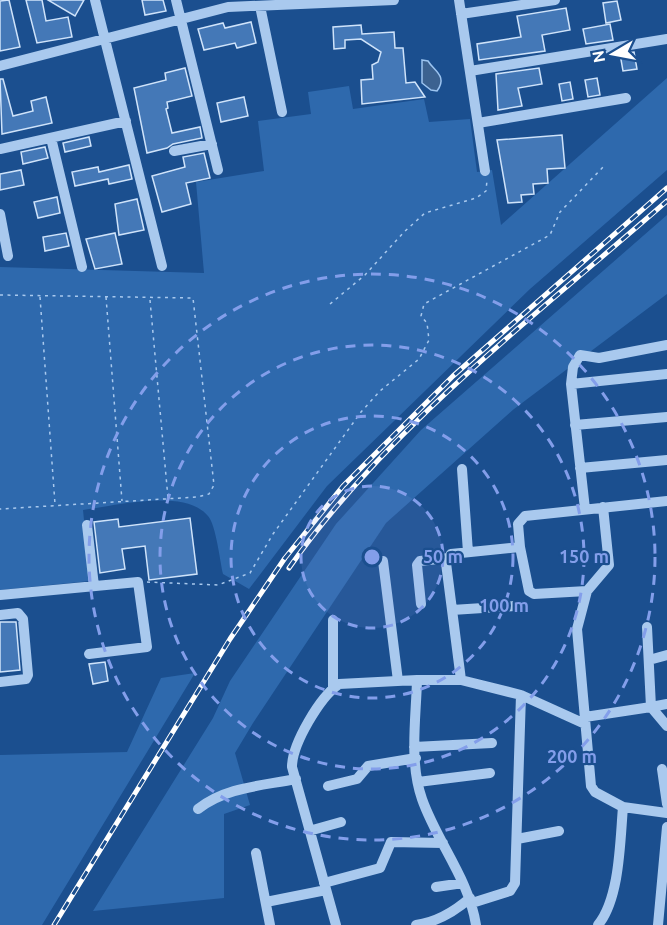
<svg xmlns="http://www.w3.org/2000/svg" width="667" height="925" font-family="Ubuntu,sans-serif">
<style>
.green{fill:#2e69ad}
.water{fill:#3c6290;stroke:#9cc4f0;stroke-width:1.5}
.building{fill:#4478b7;stroke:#cfe3fa;stroke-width:1.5}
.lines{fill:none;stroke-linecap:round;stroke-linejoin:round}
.path{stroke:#a9c9ee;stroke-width:1.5;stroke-dasharray:3 4.5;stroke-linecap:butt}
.minor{stroke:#a9c9ee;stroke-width:10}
.rail-casing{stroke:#fff;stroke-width:5}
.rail{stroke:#1b4f8f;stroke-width:3;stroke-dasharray:9;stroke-linecap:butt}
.ring{fill:none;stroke:#839eea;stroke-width:3;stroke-dasharray:10 8}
.centre{fill:#839eea;stroke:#1b4f8f;stroke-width:3}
.ring-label{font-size:18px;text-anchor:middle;font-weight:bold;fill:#839eea;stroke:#1b4f8f;stroke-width:4.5;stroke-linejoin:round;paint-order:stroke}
</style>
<rect width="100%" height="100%" fill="#1b4f8f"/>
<path class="green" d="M667,78V170L530,289L327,486L249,589L223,574C220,561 216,525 208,516C185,488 115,506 83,510L90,581L0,590V267L204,273L196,182L264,171L258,121L311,114L308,92L349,86L353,109L424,99L429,122L470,119L477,172L492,170L501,225Z
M667,215V294L514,409L386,523L253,723L235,753L250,805L224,814V898L93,911L213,718L230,681L336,524L421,430Z
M195,673L42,925H0V755L127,752L161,678Z"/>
<path class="water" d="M422,60L428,61C434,71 448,76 437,91L431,90L422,83Z"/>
<path class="building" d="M9,0L20,47L0,51V1Z
M26,0H42L46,21L68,17L72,37L37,43Z
M48,0H84L75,16Z
M142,0H163L166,11L145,15Z
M617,1L621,20L606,23L603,3Z
M566,8L570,30L542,35L545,51L479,60L477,44L521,37L517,16Z
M251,22L256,43L237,48L235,43L204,50L198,29L223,23L225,28Z
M610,24L613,40L586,44L583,29Z
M361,25L362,34L394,32L395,48H403L406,83L415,82L425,97L362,104L361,80L373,79L372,65L378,62L381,52L361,39L345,40V48L334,49L333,27Z
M634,52L637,69L623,71L620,54Z
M185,68L192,96L167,102L168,108L166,109L172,133L200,127L202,138L173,144L167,148L147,153L134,88L166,80L165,73Z
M539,68L542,84L518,88L522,106L498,110L496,74Z
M597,78L600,95L588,97L585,80Z
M0,79H3L13,116L33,111L31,101L46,97L52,123L2,134Z
M570,82L573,99L562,101L559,84Z
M244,97L248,116L221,122L217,103Z
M562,135L565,168L547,169L548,183L533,184L534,194L521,195L522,202L508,203L497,140Z
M89,137L91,146L65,152L63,143Z
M45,147L48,158L23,164L21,152Z
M204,153L210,178L186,183L191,204L162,212L152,176L185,167L183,157Z
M129,165L132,179L109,184L108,179L75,186L72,172L98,167L99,172Z
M21,170L24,185L0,190V174Z
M57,197L60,213L38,218L34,202Z
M137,199L144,230L119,235L115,204Z
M66,233L69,246L45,251L43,237Z
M115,233L122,264L95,269L86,239Z
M190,518L197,574L149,580L145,546L122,549L125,569L100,573L94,522L118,519L119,527Z
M0,622H16L20,670L0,672Z
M105,662L108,681L93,684L89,664Z"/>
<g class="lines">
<path class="path" d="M0,295L193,298L214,485L209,494L197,497L0,509
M40,297L55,504
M106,297L122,501
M150,300L168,498
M330,304L365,275L404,232L425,213L476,198L486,191L487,180
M147,582L218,585L250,573L273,534L361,412L380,391L419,359L429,340L427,323L421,316L424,304L550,235L560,212L605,165"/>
<path class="minor" d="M95,0L162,266
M176,0L218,170
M459,0L485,171
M260,6L282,112
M461,14L555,0
M0,66L228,7L394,0
M470,71L667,39
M478,123L626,98
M51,138L82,267
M0,149L126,121
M174,151L212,144
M0,214L8,256
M571,384L667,374
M575,425L667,417
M580,468L667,460
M462,469L468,552
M585,509L571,384L573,367L580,355L599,358L667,345
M87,525L94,586
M520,547L529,591L534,594L587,591
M383,561L398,681
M0,595L138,582L147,647L89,654
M421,604L417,565L420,561L448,558
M452,610L515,606
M0,615L18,613L23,619L28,675L26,679L0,682
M649,660L667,655
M461,680L521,695L585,724
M333,688V620
M667,704L651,707L667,726
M585,717L651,707L647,627
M414,747L492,743
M662,769L667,804
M418,782L490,773
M328,786L357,779L368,766L416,758
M623,807L667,813
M198,809C226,787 261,786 296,779
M309,831L341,822
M517,839L559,831
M256,853L270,925
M324,883L380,868L391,842L443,843
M436,887L463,883
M266,902L326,890
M472,903L510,891L515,883L521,695
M336,925L292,767C292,744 320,697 339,684L417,680
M416,925C437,922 454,912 470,898
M476,925C469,879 437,842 422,799C409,762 416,719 417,680H461L446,563L451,554L520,547L518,524L525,516L667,501
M598,925C620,898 620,841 623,807L595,792L591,786L577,629L587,591L609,565L603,507
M658,925L667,827"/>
<g class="rail-casing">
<path id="rail" d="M289,568C387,428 539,313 667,201
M54,925L230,639L285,558L343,486L453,376L667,188"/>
</g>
<use href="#rail" class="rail"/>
</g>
<circle cx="372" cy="557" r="71" fill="#839eea" fill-opacity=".12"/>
<g class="ring">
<circle cx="372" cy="557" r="71"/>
<circle cx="372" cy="557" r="141"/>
<circle cx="372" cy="557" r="212"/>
<circle cx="372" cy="557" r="283"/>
</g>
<circle cx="372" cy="557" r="9" class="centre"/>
<g class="ring-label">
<text x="443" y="563">50 m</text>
<text x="584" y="563">150 m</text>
<text x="504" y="612">100 m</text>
<text x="572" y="763">200 m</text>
</g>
<g transform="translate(613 54) rotate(260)" stroke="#1b4f8f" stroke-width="4.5" paint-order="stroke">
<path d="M0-4.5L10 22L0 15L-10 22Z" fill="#ffffff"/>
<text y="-9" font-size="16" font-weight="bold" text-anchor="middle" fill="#ffffff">N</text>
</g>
</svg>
